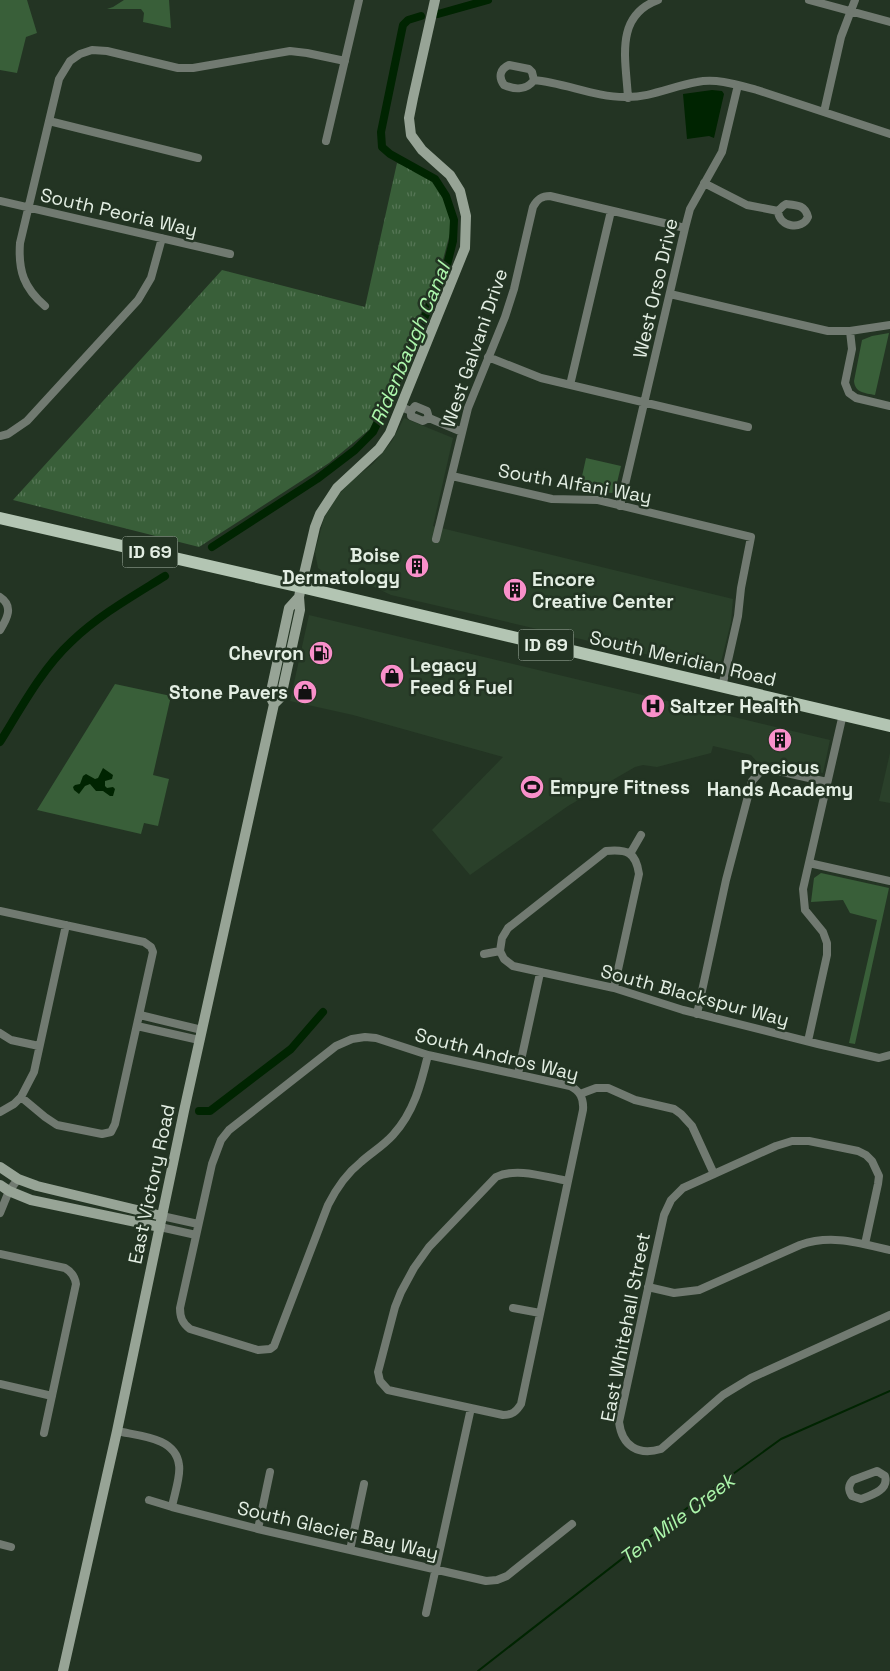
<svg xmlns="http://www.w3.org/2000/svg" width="890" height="1671" font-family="'Space Grotesk',sans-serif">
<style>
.built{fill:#2a402a}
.grass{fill:url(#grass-tufts)}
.green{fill:#395f39}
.water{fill:#002401}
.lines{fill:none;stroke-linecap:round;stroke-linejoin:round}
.stream{stroke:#002401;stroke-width:2}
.canal{stroke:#002401;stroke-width:8}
.street{stroke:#717a71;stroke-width:8}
.secondary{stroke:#97a496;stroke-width:10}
.primary{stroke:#b3c5b3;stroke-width:12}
.labels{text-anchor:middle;stroke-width:5;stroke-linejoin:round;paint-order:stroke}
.shield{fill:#233423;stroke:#a9b6a9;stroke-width:1}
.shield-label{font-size:18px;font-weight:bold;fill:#e3eee3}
.street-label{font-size:19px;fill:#e3eee3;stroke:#233423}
.poi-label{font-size:19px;font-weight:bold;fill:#e3eee3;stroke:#233423;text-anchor:start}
.water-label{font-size:20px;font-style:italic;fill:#adf7ac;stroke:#233423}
</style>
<defs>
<pattern id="grass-tufts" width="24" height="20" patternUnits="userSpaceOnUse" patternTransform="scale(1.25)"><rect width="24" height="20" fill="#395f39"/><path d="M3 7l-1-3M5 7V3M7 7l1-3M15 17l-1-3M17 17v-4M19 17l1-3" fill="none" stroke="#567656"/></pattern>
</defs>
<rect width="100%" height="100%" fill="#233423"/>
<path class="built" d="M404,418L453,438L433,526L733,599L731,622L721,662L714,667L654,656L391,595L372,586L331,578L318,568L315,552L324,518L338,495L352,480L373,464L392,441Z
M309,615L830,740L823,773L773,762L760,765L751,755L713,746L711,753L657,767L643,765L635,767L568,806L470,875L432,830L503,757L353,715L290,701Z
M890,753V803L879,801Z"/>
<path class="grass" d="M397,163L427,174L443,192L452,226L441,267L370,429L329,463L199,547L13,500L222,270L365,307Z"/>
<path class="green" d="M0,0H27L37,33L26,37L17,73L0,70Z
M124,0H169L171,28L143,22L144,13L141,9H107L113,7Z
M889,333L875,395C865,393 855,393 854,381L862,340L872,336Z
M586,458L621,466L615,491L612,493L579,490Z
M115,684L171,696L153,775L169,779L158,826L144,823L141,834L37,810Z
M821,873L889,888L855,1044L849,1043L877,920L850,913L843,900L811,902L814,878Z"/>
<path class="water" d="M712,90L722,91L724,94L714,138L709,136L687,139L683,94Z
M103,768L113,775L112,779L105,781V786L107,788L113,787L115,789L113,796H110L103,791H96L90,784L85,786L79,794L74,790L73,787L75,785L80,784L83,776L86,774L95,779L98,778Z"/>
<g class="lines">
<path class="stream" d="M478,1671L700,1498L781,1439L890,1391"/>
<path class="canal" d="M438,14L488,0
M212,547L317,479L355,450L373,432L392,393L447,265L453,241L454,220L446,196L435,179L390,154L382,147L381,132L403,25L408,20L421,16
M0,742C21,708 42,669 71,642C99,615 133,596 165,576
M199,1111H210L291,1049L323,1012"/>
<path class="street" d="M809,0L890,22
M509,65L529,69L532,72L534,80C527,90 515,90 504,85C498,77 500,69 509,65Z
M534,80C565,83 595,97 625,97C649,98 673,86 697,82C717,78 738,85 757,90L890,134
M628,98C626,60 614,16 658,0
M824,112L841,37L855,0
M49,121L198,158
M326,141L359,0
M704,183L747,205L778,211
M0,201L230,254
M786,204C797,205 805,205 808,217C802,231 779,227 778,211L783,206Z
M670,294L828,331H850L890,325
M45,306C24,288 18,271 20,243L59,79L70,61L80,54L92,50L107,51L178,68H193L290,51L307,53L345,61
M850,331L852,349L845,383L849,393L856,398L890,406
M488,357L541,378L748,427
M570,385L611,211
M401,407L411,411V416L423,421L429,418L427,411L415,406L411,411
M429,418L462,432
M0,436L8,434L27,421L138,300L151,278L162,238
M452,476L552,499L598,500L751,537L741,588L738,616L722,687
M620,506L685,228L690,209L722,152L738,85
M436,539L468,408L505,317L514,289L533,207C537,199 542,196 550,196L685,228
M0,597C14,606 7,619 0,630
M630,854L641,835
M809,863L890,881
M0,911L144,942L151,947L153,952L115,1124L111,1132L102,1134L57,1125L45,1117L21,1097
M500,951L504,959L513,966L614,988L683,1010L818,1044L879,1058L890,1055
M500,951L502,938L508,928L606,851C627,849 636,852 639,874L614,988
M484,954L500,951
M697,1014L726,880L752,781L759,773L769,769L827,782
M140,1015L202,1030
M137,1026L199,1040
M0,1033L11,1040L39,1046
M808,1041L827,955V943L823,932L805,910L803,889L843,714
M428,1055C421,1084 414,1112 393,1135C383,1146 371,1153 361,1162C346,1174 336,1189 328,1205L274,1346L270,1349L258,1350L190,1329C182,1323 180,1317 180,1308L212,1164L221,1140L229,1130L336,1046L352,1039L365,1037L376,1038L428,1055L570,1086C580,1091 584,1098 583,1110L521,1404C516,1412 512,1415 503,1415L388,1390L380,1381L378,1372L395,1307L401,1292L414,1268L429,1247L496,1177C517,1167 545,1177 568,1181
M518,1074L540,973
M580,1094L596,1088H608L635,1100L674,1109L681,1114L692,1126L714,1174
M0,1112L14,1104L21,1097L34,1072L66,925
M0,1213L9,1191L18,1179
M162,1216L198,1224
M160,1227L196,1235
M865,1244L878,1184L879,1176L872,1161L866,1155L858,1151L809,1141H792L776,1146L683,1188L671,1200L664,1215L619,1422C622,1446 638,1456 661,1449L723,1395L751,1378L890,1315
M0,1254L65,1268C72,1272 75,1277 76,1284L44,1433
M648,1287L674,1293L699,1290L800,1245C831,1234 859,1243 890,1250
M513,1308L540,1313
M0,1384L52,1396
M117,1431C139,1436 176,1437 179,1465C181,1476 174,1495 172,1507L258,1529L486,1581L497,1580L507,1576L572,1524
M877,1471L885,1476C889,1490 872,1495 861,1499L852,1496C848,1490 848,1485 853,1480Z
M149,1500L172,1507
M258,1529L270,1472
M0,1544L11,1547
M350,1550L364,1484
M426,1613L471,1408"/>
<path class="secondary" d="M274,704L270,696L289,608L299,597
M0,1167L18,1179L37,1186L162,1216
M0,1185L9,1191L31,1200L160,1227
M63,1671L117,1431L184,1111L274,704L281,697L300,610L299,597L301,587L315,527L320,514L337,488L379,449L390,433L465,248L466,216L460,191L450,175L422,150L411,135L409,118L413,98L435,0"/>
<path class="primary" d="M0,518L301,587L890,726"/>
</g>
<defs>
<g id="building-disc" transform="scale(1.25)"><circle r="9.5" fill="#f990ca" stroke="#233423"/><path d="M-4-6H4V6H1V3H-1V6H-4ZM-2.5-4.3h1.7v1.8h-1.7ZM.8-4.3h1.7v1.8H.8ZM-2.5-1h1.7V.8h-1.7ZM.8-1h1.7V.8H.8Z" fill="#111"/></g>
<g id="fuel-disc" transform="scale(1.25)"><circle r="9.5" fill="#f990ca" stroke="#233423"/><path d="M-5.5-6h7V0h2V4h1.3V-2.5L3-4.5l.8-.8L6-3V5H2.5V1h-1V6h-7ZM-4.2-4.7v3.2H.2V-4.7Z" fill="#111"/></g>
<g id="shop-disc" transform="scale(1.25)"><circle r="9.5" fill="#f990ca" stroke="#233423"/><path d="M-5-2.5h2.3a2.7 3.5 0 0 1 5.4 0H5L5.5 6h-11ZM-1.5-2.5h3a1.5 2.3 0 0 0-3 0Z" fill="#111"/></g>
<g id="hospital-disc" transform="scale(1.25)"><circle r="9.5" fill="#f990ca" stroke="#233423"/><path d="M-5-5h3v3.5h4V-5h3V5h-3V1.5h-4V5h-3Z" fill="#111"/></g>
<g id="stadium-disc" transform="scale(1.25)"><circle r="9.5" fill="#f990ca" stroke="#233423"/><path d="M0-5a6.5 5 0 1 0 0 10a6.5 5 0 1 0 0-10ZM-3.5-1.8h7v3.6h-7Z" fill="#111"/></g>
</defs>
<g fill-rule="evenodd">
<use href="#building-disc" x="417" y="566"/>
<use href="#building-disc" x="515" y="590"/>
<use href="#fuel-disc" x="321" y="653"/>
<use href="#shop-disc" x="392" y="676"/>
<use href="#shop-disc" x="305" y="692"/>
<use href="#hospital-disc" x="653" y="706"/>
<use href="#building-disc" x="780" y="740"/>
<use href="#stadium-disc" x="532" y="787"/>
</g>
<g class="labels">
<g class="shield">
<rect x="122.5" y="536.5" width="55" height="31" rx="4"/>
<rect x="518.5" y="629.5" width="55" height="31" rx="4"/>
</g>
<g class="shield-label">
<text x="150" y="558">ID 69</text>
<text x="546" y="651">ID 69</text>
</g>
<g class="street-label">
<text transform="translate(119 212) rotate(13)" y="7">South Peoria Way</text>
<text transform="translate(655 288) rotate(-77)" y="7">West Orso Drive</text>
<text transform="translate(474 348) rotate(-71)" y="7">West Galvani Drive</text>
<text transform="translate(575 483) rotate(10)" y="7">South Alfani Way</text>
<text transform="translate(683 658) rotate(13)" y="7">South Meridian Road</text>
<text transform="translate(695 995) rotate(15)" y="7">South Blackspur Way</text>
<text transform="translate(497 1054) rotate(14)" y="7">South Andros Way</text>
<text transform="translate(151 1184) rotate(-78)" y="7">East Victory Road</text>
<text transform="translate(625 1327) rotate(-79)" y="7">East Whitehall Street</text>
<text transform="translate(338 1530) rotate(13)" y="7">South Glacier Bay Way</text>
</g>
<g class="poi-label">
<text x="400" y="562" text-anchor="end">Boise<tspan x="400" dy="22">Dermatology</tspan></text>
<text x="532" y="586">Encore<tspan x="532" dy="22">Creative Center</tspan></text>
<text x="304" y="660" text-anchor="end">Chevron</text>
<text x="410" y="672">Legacy<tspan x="410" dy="22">Feed &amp; Fuel</tspan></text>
<text x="288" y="699" text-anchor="end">Stone Pavers</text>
<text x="670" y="713">Saltzer Health</text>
<text x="780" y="774" text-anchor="middle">Precious<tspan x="780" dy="22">Hands Academy</tspan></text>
<text x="550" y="794">Empyre Fitness</text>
</g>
<g class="water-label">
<text transform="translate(410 344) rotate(-67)" y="7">Ridenbaugh Canal</text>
<text transform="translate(677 1519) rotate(-37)" y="7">Ten Mile Creek</text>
</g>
</g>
</svg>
